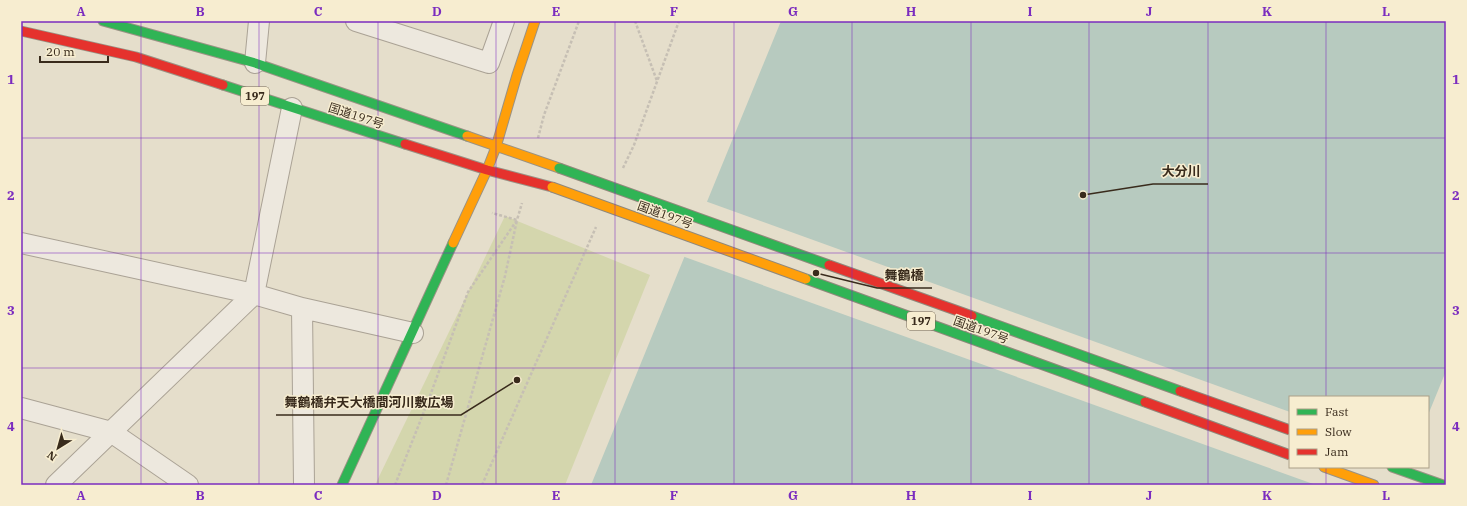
<svg xmlns="http://www.w3.org/2000/svg" width="1467" height="506" font-family="'IBM Plex Serif','Noto Sans JP',serif">
<style>
.green{fill:#d4d6ad}
.water{fill:#b7cabf}
.pier{fill:#e5decb}
.lines{fill:none;stroke-linecap:round;stroke-linejoin:round}
.street-casing{stroke:#aaa295;stroke-width:22}
.fast-casing{stroke:#9a9284;stroke-width:11}
.slow-casing{stroke:#9a9284;stroke-width:11}
.jam-casing{stroke:#9a9284;stroke-width:11}
.path{stroke:#c6bfb4;stroke-width:2.5;stroke-dasharray:3 2;stroke-linecap:butt}
.street{stroke:#ede8de;stroke-width:20}
.fast{stroke:#30b455;stroke-width:9}
.slow{stroke:#ff9f0a;stroke-width:9}
.jam{stroke:#e5322d;stroke-width:9}
.fast-bridge-casing{stroke:#90887b;stroke-width:11;stroke-linecap:butt}
.slow-bridge-casing{stroke:#90887b;stroke-width:11;stroke-linecap:butt}
.jam-bridge-casing{stroke:#90887b;stroke-width:11;stroke-linecap:butt}
.fast-bridge{stroke:#30b455;stroke-width:9}
.slow-bridge{stroke:#ff9f0a;stroke-width:9}
.jam-bridge{stroke:#e5322d;stroke-width:9}
.grid{fill:none;stroke:#7b2cbf;stroke-width:1;stroke-opacity:0.55}
.labels{text-anchor:middle;stroke-width:3;stroke-linejoin:round;paint-order:stroke}
.shield{fill:#f7edd0;stroke:#726552;stroke-width:1}
.shield-label{font-size:11px;font-weight:bold;fill:#392b1c}
.street-label{font-size:12px;fill:#392b1c;stroke:#f7edd0}
.leader{fill:none;stroke:#392b1c;stroke-width:1.5}
.callout-dot{fill:#392b1c;stroke:#f7edd0;stroke-width:1.5}
.callout-label{font-size:13px;text-anchor:middle;font-weight:bold;fill:#392b1c;stroke:#f7edd0;stroke-width:3;stroke-linejoin:round;paint-order:stroke}
.neatline{fill:none;stroke:#7b2cbf;stroke-width:1.5}
.grid-label{font-size:13px;text-anchor:middle;font-weight:bold;fill:#7b2cbf}
</style>
<rect width="100%" height="100%" fill="#e5decb"/>
<path class="green" d="M505,216L650,275L565,485H375Z"/>
<path class="water" d="M781,21H1446V371L1428,415V397H1290V467L1399,485H591Z"/>
<path class="pier" d="M705,201L1290,412V467L1409,468L1402,485H1316L682,256Z"/>
<g class="lines">
<g class="street-casing">
<path id="street" d="M356,21L489,63L504,21
M255,63L259,21
M21,243L254,294L302,308L304,485
M302,308L413,333
M21,408L111,432L188,485
M56,485L254,294L292,108"/>
</g>
<g class="fast-casing">
<path id="fast" d="M103,21L255,63L467,136
M223,85L405,144
M1392,467L1443,485
M342,485L453,243"/>
</g>
<g class="slow-casing">
<path id="slow" d="M467,136L559,168
M453,243L487,170L496,147L517,75L535,21
M1324,467L1374,485"/>
</g>
<g class="jam-casing">
<path id="jam" d="M21,31L136,57L223,85
M405,144L487,170L552,187"/>
</g>
<path class="path" d="M635,21L657,81
M538,138L544,115L579,21
M623,168L634,145L679,21
M395,485L427,404L468,292L517,220L522,203
M446,485L505,276L517,220L492,213
M482,485L596,227"/>
<use href="#street" class="street"/>
<use href="#fast" class="fast"/>
<use href="#slow" class="slow"/>
<use href="#jam" class="jam"/>
<g class="fast-bridge-casing">
<path id="fast-bridge" d="M559,168L829,265
M806,279L1145,402
M972,316L1180,391"/>
</g>
<g class="slow-bridge-casing">
<path id="slow-bridge" d="M552,187L806,279"/>
</g>
<g class="jam-bridge-casing">
<path id="jam-bridge" d="M829,265L972,316
M1180,391L1290,430
M1145,402L1290,455"/>
</g>
<use href="#fast-bridge" class="fast-bridge"/>
<use href="#slow-bridge" class="slow-bridge"/>
<use href="#jam-bridge" class="jam-bridge"/>
</g>
<path class="grid" d="M141,21V485M259,21V485M378,21V485M496,21V485M615,21V485M734,21V485M852,21V485M971,21V485M1089,21V485M1208,21V485M1326,21V397M21,138H1446M21,253H1446M21,368H1446M1326,467V485"/>
<g class="labels">
<g class="shield">
<rect x="241" y="87" width="28" height="18" rx="3"/>
<rect x="907" y="312" width="28" height="18" rx="3"/>
</g>
<g class="shield-label">
<text x="255" y="100">197</text>
<text x="921" y="325">197</text>
</g>
<g class="street-label">
<text transform="translate(356 116) rotate(18)" y="4">国道197号</text>
<text transform="translate(665 215) rotate(20)" y="4">国道197号</text>
<text transform="translate(981 330) rotate(20)" y="4">国道197号</text>
</g>
</g>
<path class="leader" d="M1083 195L1153 184H1208M816 273L877 288H932M517 380L461 415H276"/>
<g class="callout-dot">
<circle cx="1083" cy="195" r="4"/>
<circle cx="816" cy="273" r="4"/>
<circle cx="517" cy="380" r="4"/>
</g>
<g class="callout-label">
<text x="1181" y="176">大分川</text>
<text x="904" y="280">舞鶴橋</text>
<text x="369" y="407">舞鶴橋弁天大橋間河川敷広場</text>
</g>
<rect width="1467" height="506" fill="none" stroke="#f7edd0" stroke-width="44"/>
<rect x="1289" y="396" width="140" height="72" fill="#f7edd0" stroke="#ab9f88"/>
<rect x="1297" y="409" width="20" height="6" fill="#30b455" stroke="#ab9f88"/>
<text x="1325" y="416" font-size="12" fill="#392b1c">Fast</text>
<rect x="1297" y="429" width="20" height="6" fill="#ff9f0a" stroke="#ab9f88"/>
<text x="1325" y="436" font-size="12" fill="#392b1c">Slow</text>
<rect x="1297" y="449" width="20" height="6" fill="#e5322d" stroke="#ab9f88"/>
<text x="1325" y="456" font-size="12" fill="#392b1c">Jam</text>
<g transform="translate(58 448) rotate(217)" stroke="#f7edd0" stroke-width="3" paint-order="stroke">
<path d="M0-3L7 15L0 10L-7 15Z" fill="#392b1c"/>
<text y="-6" font-size="11" font-weight="bold" text-anchor="middle" fill="#392b1c">N</text>
</g>
<path d="M40 56v6h68v-6" fill="none" stroke="#392b1c" stroke-width="2"/>
<text x="46" y="56" font-size="12" fill="#392b1c" stroke="#f7edd0" stroke-width="3" paint-order="stroke">20 m</text>
<rect x="22" y="22" width="1423" height="462" class="neatline"/>
<g class="grid-label">
<text x="81" y="16">A</text>
<text x="200" y="16">B</text>
<text x="318" y="16">C</text>
<text x="437" y="16">D</text>
<text x="556" y="16">E</text>
<text x="674" y="16">F</text>
<text x="793" y="16">G</text>
<text x="911" y="16">H</text>
<text x="1030" y="16">I</text>
<text x="1149" y="16">J</text>
<text x="1267" y="16">K</text>
<text x="1386" y="16">L</text>
<text x="11" y="84">1</text>
<text x="1456" y="84">1</text>
<text x="11" y="200">2</text>
<text x="1456" y="200">2</text>
<text x="11" y="315">3</text>
<text x="1456" y="315">3</text>
<text x="11" y="431">4</text>
<text x="1456" y="431">4</text>
<text x="81" y="500">A</text>
<text x="200" y="500">B</text>
<text x="318" y="500">C</text>
<text x="437" y="500">D</text>
<text x="556" y="500">E</text>
<text x="674" y="500">F</text>
<text x="793" y="500">G</text>
<text x="911" y="500">H</text>
<text x="1030" y="500">I</text>
<text x="1149" y="500">J</text>
<text x="1267" y="500">K</text>
<text x="1386" y="500">L</text>
</g>
</svg>
